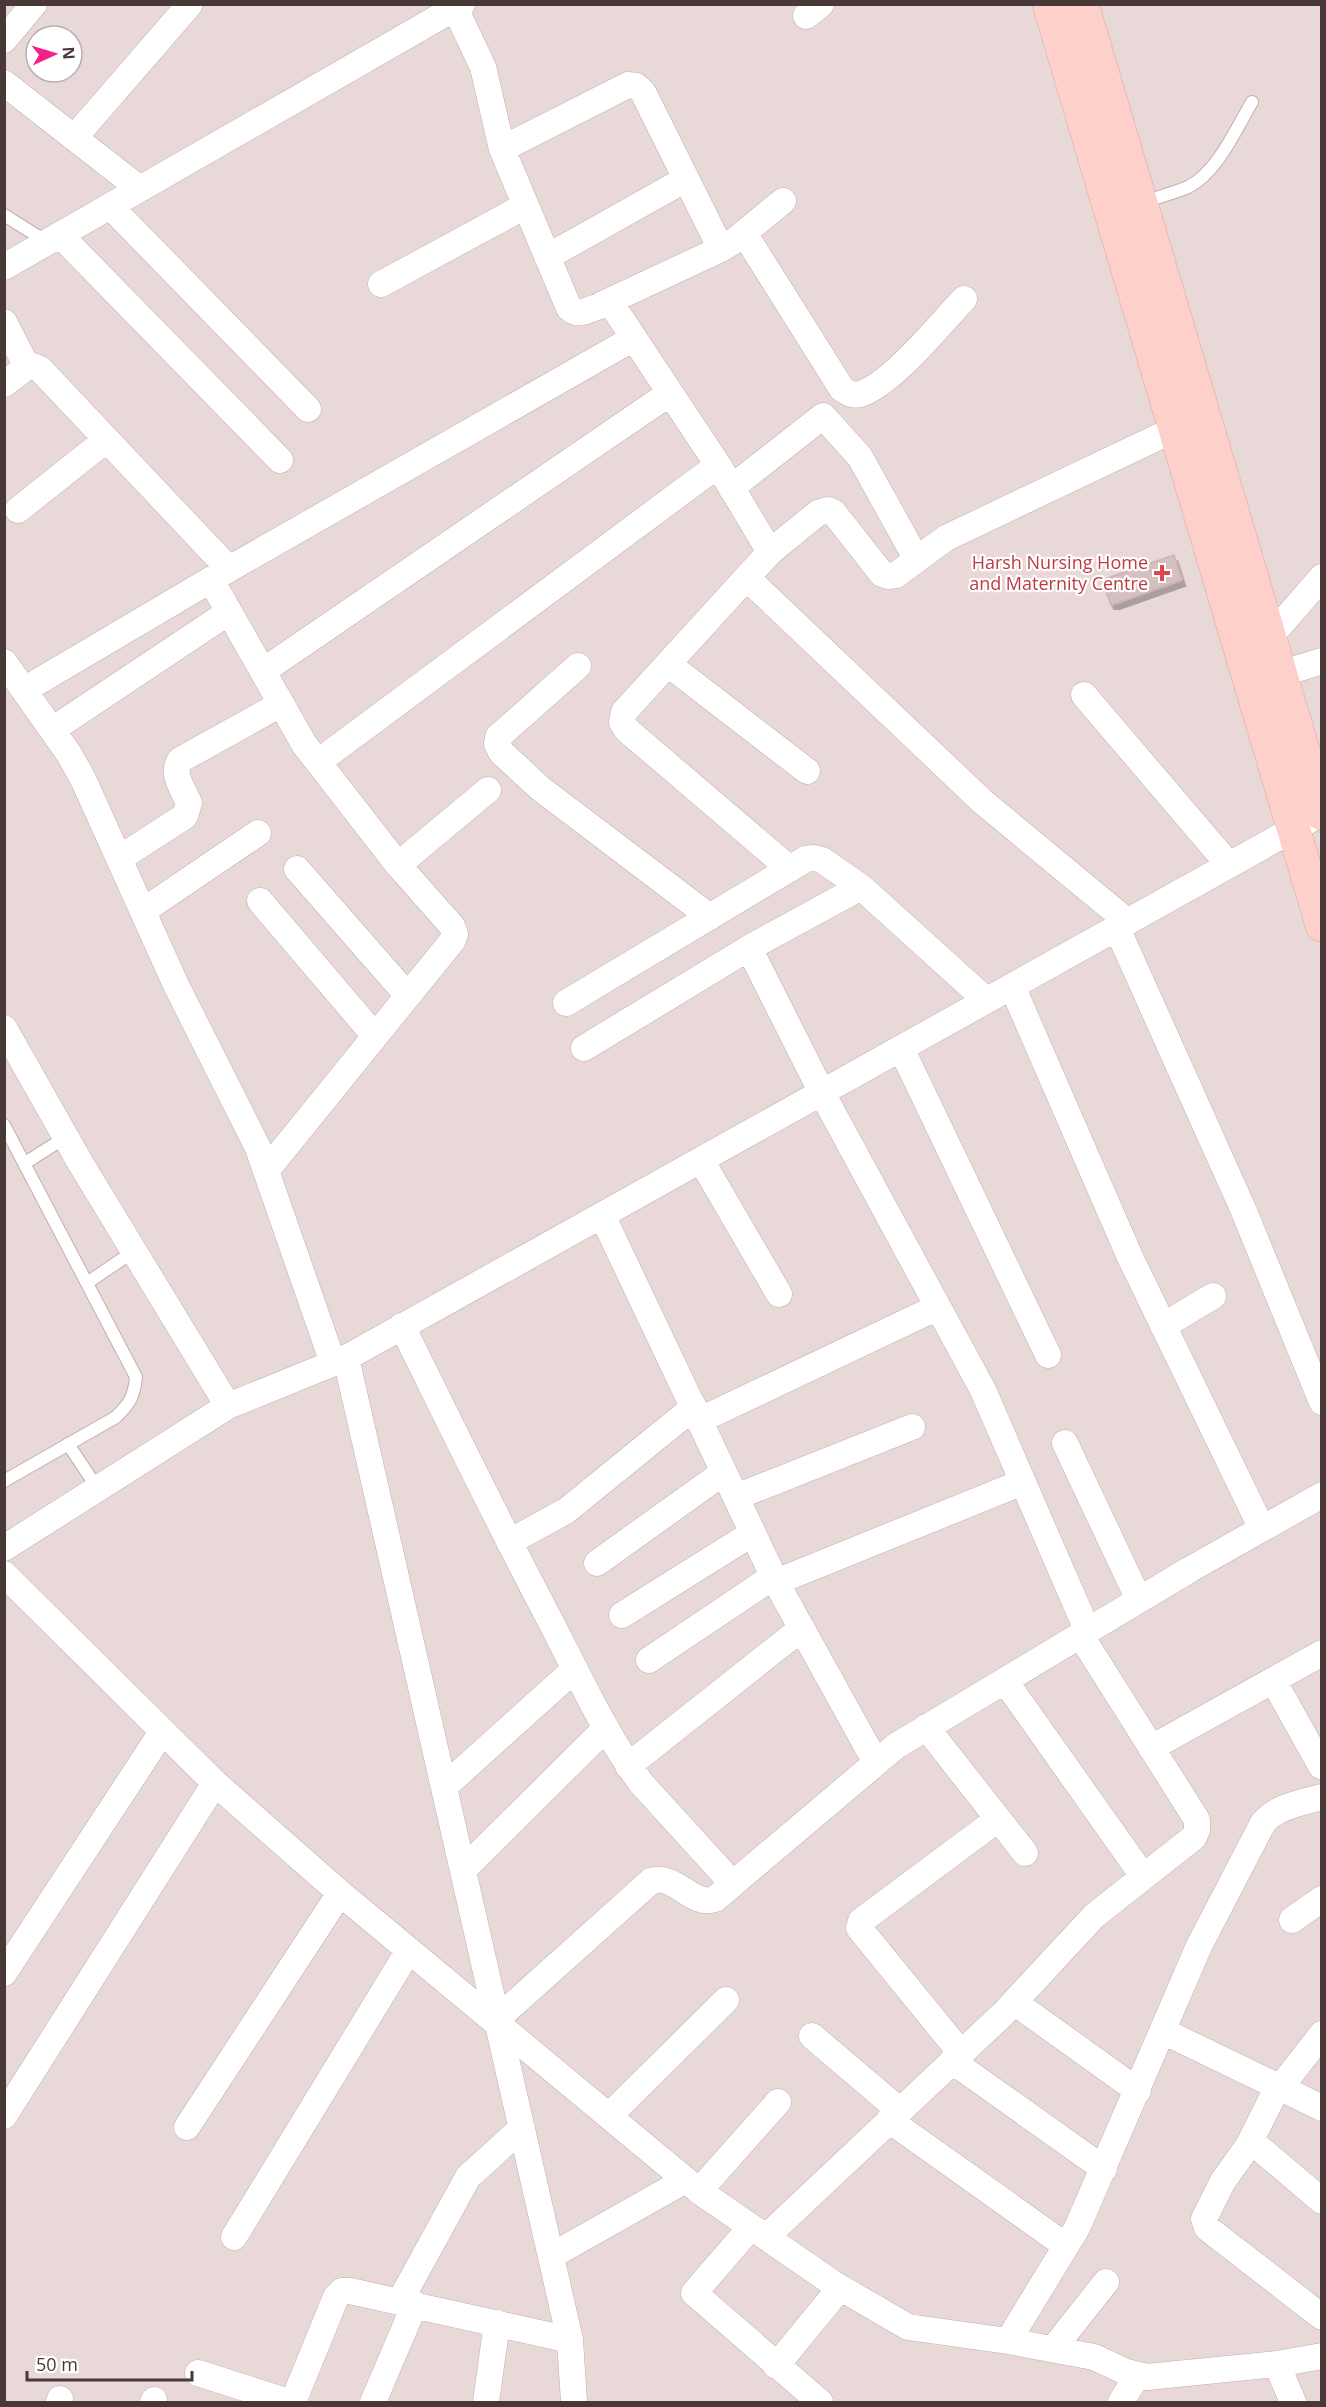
<svg xmlns="http://www.w3.org/2000/svg" width="1326" height="2407" font-family="'Open Sans',sans-serif">
<style>
.residential{fill:#e8d8d7;fill-rule:evenodd}
.building{fill:#d6bfc0;stroke:#d0b2b3;stroke-width:1.5;filter:url(#shadow)}
.lines{fill:none;stroke-linecap:round;stroke-linejoin:round}
.lane-casing{stroke:#c3afaf;stroke-width:14}
.street-casing{stroke:#c3afaf;stroke-width:27}
.secondary-casing{stroke:#dca6a1;stroke-width:34}
.lane{stroke:#fff;stroke-width:12}
.street{stroke:#fff;stroke-width:26}
.secondary{stroke:#fdd0ca;stroke-width:33}
.health-dot{fill:#e0444e;stroke:#fff;stroke-width:2}
.labels{text-anchor:middle;stroke-width:4.5;stroke-linejoin:round;paint-order:stroke}
.health-label{font-size:18px;fill:#be3a42;stroke:#fff;text-anchor:end}
</style>
<defs>
<filter id="shadow"><feDropShadow dx="3.5" dy="6" stdDeviation="0" flood-color="#0004"/></filter>
</defs>
<rect width="100%" height="100%" fill="#f4eae9"/>
<path class="residential" d="M5,5H1321V2402H5ZM36,36H72V72H36Z"/>
<path class="building" d="M1174,555L1182,580L1111,605L1102,580Z"/>
<g class="lines">
<g class="lane-casing">
<path id="lane" d="M1143,202C1158,197 1174,193 1188,187C1217,173 1236,129 1252,102
M4,215L47,242
M4,1125L136,1377C134,1397 130,1403 116,1417L4,1481
M25,1163L66,1137
M87,1283L134,1251
M68,1444L98,1489"/>
</g>
<g class="street-casing">
<path id="street" d="M453,4L483,67L502,149L569,308C584,322 598,297 614,308L718,465L770,552
M806,16L821,4
M4,40L34,4
M4,83L140,189
M74,138L190,4
M502,149L628,85L636,86L643,92L721,249
M110,206L308,409
M744,233L842,389C848,393 853,396 860,394C891,385 940,324 964,299
M60,235L280,460
M547,257L686,179
M4,267L462,4
M381,284L525,206
M603,304L721,249L734,241L783,201
M4,322L27,367
M4,384L24,369L33,366L40,369L229,569
M731,488L823,416L860,457L917,560
M18,510L106,440
M747,578L983,802L1128,922
M211,580L304,744L398,865L452,926L455,934L453,940L266,1171
M1269,638L1322,577
M4,662L69,754L83,779L176,985L258,1148L333,1363
M668,664L807,771
M578,666L498,737L497,744L501,752L541,789L710,917
M263,671L670,393
M1280,674L1322,661
M24,690L229,569L634,338
M1084,695L1229,865
M52,730L229,612
M318,762L718,465
M120,858L185,816L189,803C183,789 171,774 180,760L281,704
M398,865L488,790
M297,869L408,996
M790,869L627,730L622,722L624,712L770,552L818,513L828,510L834,513L882,574L888,576L896,575L946,538L1175,429
M260,901L375,1036
M143,911L258,833
M1117,928L1243,1209L1322,1402
M749,948L822,1093L983,1390L1088,1632
M1012,986L1130,1257L1262,1529
M566,1003L806,859L814,858L822,860L861,887L986,1000
M4,1028L81,1164L228,1406
M584,1048L749,948L861,887
M901,1048L1048,1355
M701,1160L779,1294
M602,1215L776,1582L875,1761
M402,1326C452,1427 501,1528 554,1628C581,1681 606,1735 641,1783L733,1884
M1163,1326L1213,1296
M346,1358L570,2340L574,2402
M700,1420L938,1307
M1065,1443L1139,1600
M736,1497L912,1427
M509,1542L566,1511L694,1407
M4,1548L228,1406L346,1358L1308,821
M597,1563L724,1472
M4,1574L215,1783L340,1893L699,2191L834,2284L908,2327L1008,2341L1094,2357L1126,2372L1147,2377L1277,2364L1322,2356
M776,1582L1023,1482
M622,1615L753,1533
M649,1660L774,1576
M1273,1680L1321,1766
M1005,1681L1143,1876
M926,1727L1025,1853
M1151,1748L1322,1653
M628,1766L802,1628
M444,1787L575,1669
M463,1870L606,1728
M1292,1920L1322,1899
M4,1973L162,1732
M1014,2002L1138,2091
M497,2019L651,1881C676,1873 691,1907 715,1899L896,1746L1189,1570L1322,1495
M1163,2031L1322,2108
M1322,2034L1272,2098L1248,2146L1223,2181L1204,2219L1207,2228L1322,2317
M812,2036L899,2110
M961,2053L859,1928L861,1921L998,1819
M952,2061L1104,2169
M4,2116L215,1783
M609,2116L726,2000
M889,2120L1066,2246
M187,2127L340,1893
M1251,2141L1322,2201
M699,2191L778,2102
M751,2227L694,2293L820,2402
M234,2237L409,1950
M766,2237L1004,2013L1094,1916L1194,1837L1197,1830V1820L1081,1636
M551,2256L684,2181
M400,2301L468,2177L522,2128
M1008,2341L1077,2228L1199,1946L1263,1823C1277,1806 1301,1803 1322,1797
M1053,2349L1106,2282
M1277,2364L1293,2402
M776,2366L840,2288
M198,2373L289,2402
M59,2402L60,2399
M153,2402L154,2400
M293,2402L336,2297L342,2291H350L570,2340
M373,2402L415,2304
M486,2402L497,2323
M1121,2402L1137,2376"/>
</g>
<g class="secondary-casing">
<path id="secondary" d="M1049,4L1322,925
M1082,4L1322,814"/>
</g>
<use href="#lane" class="lane"/>
<use href="#street" class="street"/>
<use href="#secondary" class="secondary"/>
</g>
<path class="health-dot" d="M1159 564h6v6h6v6h-6v6h-6v-6h-6v-6h6z"/>
<g class="labels">
<g class="health-label">
<text x="1148" y="569">Harsh Nursing Home<tspan x="1148" dy="21">and Maternity Centre</tspan></text>
</g>
</g>
<rect width="1326" height="2407" fill="none" stroke="#483838" stroke-width="12"/>
<g transform="translate(54 54) rotate(86)"><circle r="28" fill="#ffffff" stroke="#b6afaf" stroke-width="1.5"/>
<path d="M0-4.5L10 22L0 15L-10 22Z" fill="#f5208b"/>
<text y="-9" font-size="16" font-weight="bold" text-anchor="middle" fill="#483838">N</text>
</g>
<path d="M27 2371v9h165v-9" fill="none" stroke="#483838" stroke-width="3"/>
<text x="36" y="2371" font-size="18" fill="#483838" stroke="#ffffff" stroke-width="4.5" paint-order="stroke">50 m</text>
</svg>
